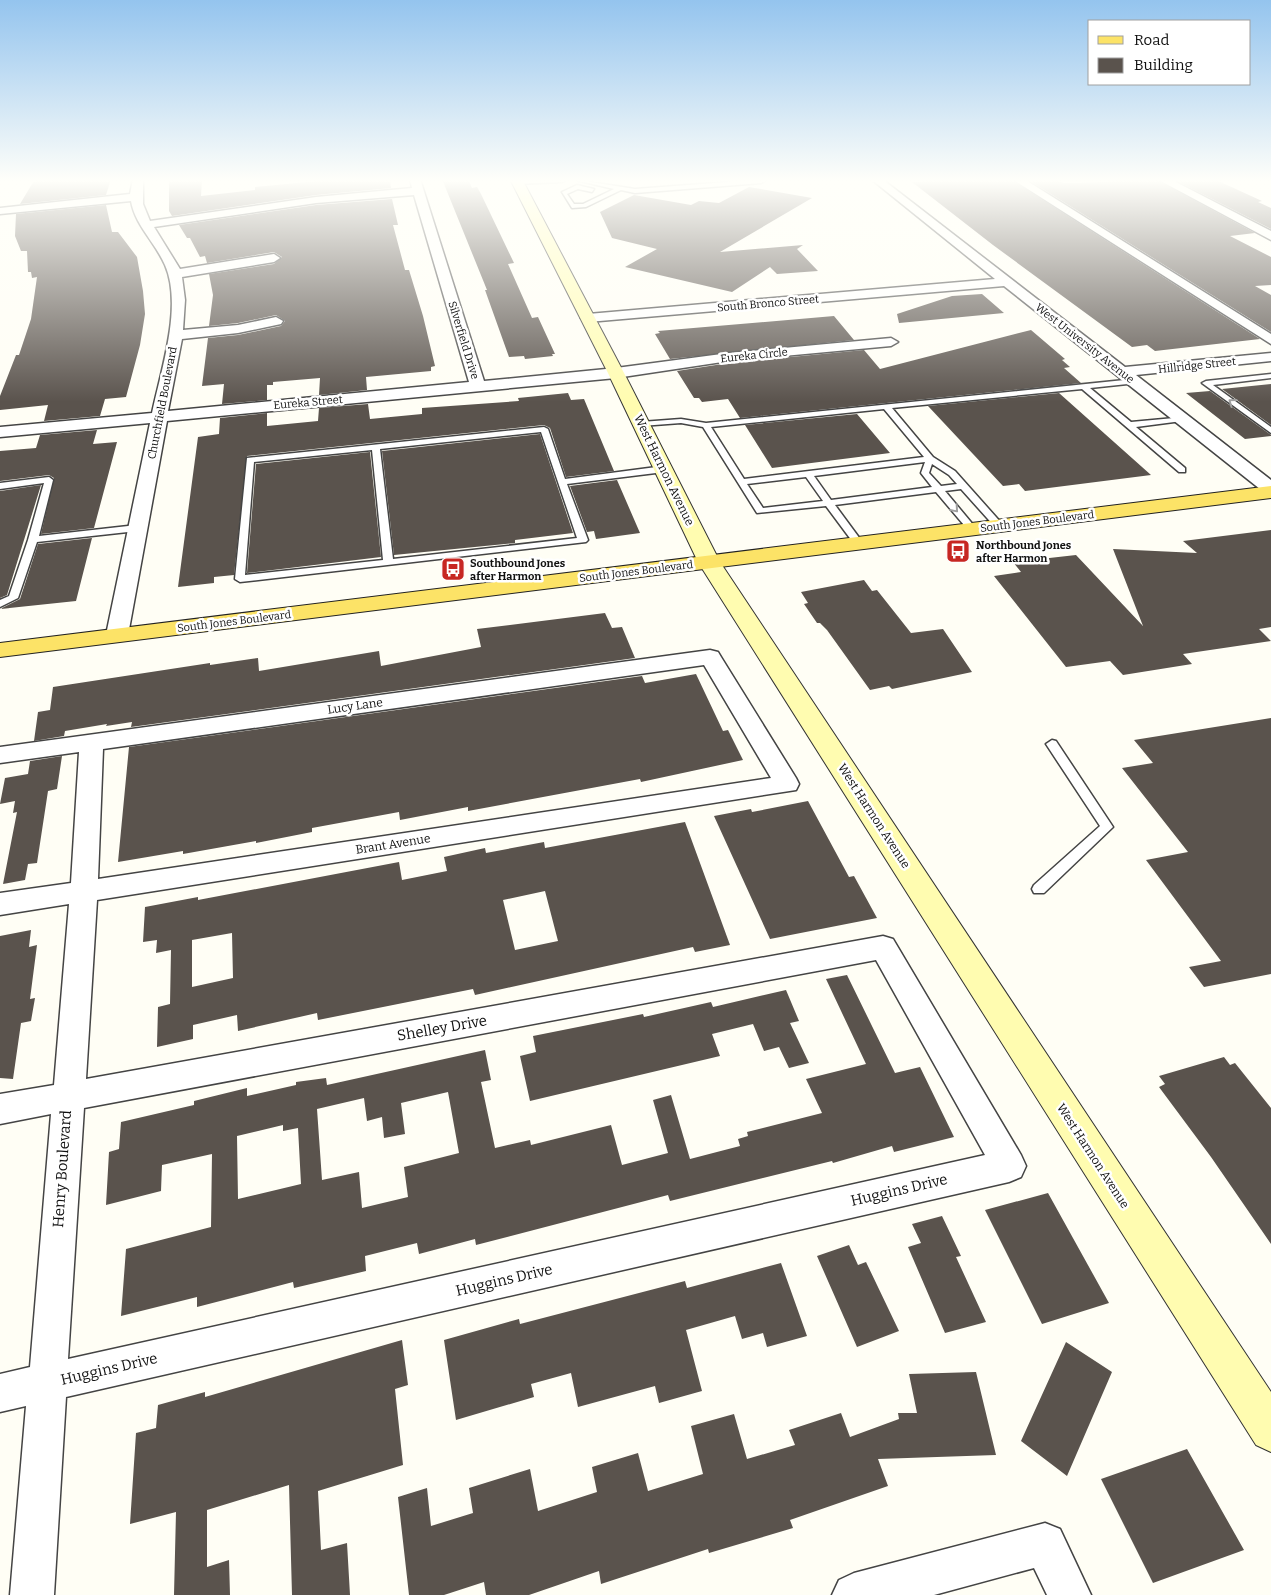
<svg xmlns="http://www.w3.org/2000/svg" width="1271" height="1595" font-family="Bitter,serif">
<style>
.building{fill:#5a534d;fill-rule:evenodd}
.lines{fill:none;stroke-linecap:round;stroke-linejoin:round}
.lane-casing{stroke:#444;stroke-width:3}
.street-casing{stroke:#444;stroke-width:3}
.secondary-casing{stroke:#333;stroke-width:2}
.primary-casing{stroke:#222;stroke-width:2}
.lane{fill:#fff;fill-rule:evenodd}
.street{fill:#fff;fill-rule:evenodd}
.secondary{fill:#fffcb0;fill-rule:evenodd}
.primary{fill:#fce367;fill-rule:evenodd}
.oneway{stroke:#a0a0a0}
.labels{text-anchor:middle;stroke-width:5;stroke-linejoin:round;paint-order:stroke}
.far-street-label{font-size:11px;fill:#111;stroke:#fff}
.far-poi-label{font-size:11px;font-weight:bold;fill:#111;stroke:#fff;text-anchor:start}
.street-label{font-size:12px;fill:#111;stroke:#fff}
.near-street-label{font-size:15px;fill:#111;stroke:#fff}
</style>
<rect width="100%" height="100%" fill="#fffef5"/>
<path class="building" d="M35,179H111L106,195L20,204Z
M169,179H202L201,196L255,190V187L338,179H383L384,182L390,181L391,188L316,195L172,216L169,211Z
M442,179H468L472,188L477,187L481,194L514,263L508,264L532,318L538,317L555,354H552L553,356L525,359L524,356L509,357L485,290H487Z
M922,179H1010L1260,339L1155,351L1147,345L1132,347L993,245L912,182L926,181Z
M1027,179H1057L1063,183H1079L1155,179L1255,233L1230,236L1271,257V285L1255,286L1271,295V332Z
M1173,179H1214L1262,201L1258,202L1271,208V229Z
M749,187L812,198L720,252L803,245L797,249L818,271L777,274L770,267L732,292L625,267L657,249L612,238L600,212L634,195L691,205L699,201L719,203Z
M392,199L398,225H393L405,270H409L423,316L435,366L431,367V371L366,377L367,390L319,395L320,378L273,382V385H267V400L222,404L224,384L202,386L208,338L238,335L281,326L285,321L276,315L238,323L209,326L213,295L209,274L274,264L282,257L274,252L207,263L205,256L200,257L190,238H187L179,225L316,205Z
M106,205L112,232H118L137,257L143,291L145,314L140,345L126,397L105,399L100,416L44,421L48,405L0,410V396L16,355H19L31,319L37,277L32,278L31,272H28L27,251H21L15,236L16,214Z
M982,294L1004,313L899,323L897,314L952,296Z
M834,316L854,340L670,359L655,334L660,333L658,331Z
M1031,330L1065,359L1062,360L1070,367L1064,368L1081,383L740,418L728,399L702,402L699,398H694L677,371L729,363L864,350L880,369Z
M1271,384V425L1222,389Z
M1210,391L1271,435V436L1245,439L1186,393Z
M568,393L571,400L584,399L614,471L566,477L550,428L544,425L247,456L234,575L214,577V583L178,587L198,437L219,434L220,418L267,413V426L318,421L319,408L368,404L370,419L422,414V408L519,401L518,398Z
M1059,393L1151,475L1025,491L1019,484L1003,486L928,406Z
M857,414L890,453L772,468L745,425Z
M97,430L93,444L117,442L94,528L41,534L54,478L49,475L0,481V451L36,448L40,435Z
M540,434L573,533L515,540V543L394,555L382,451Z
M370,452L381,557L247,573L256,464Z
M617,480L640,533L596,539L594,531L587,532L570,486Z
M41,485L7,595L0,598V491Z
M1271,530V627L1259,629L1271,641L1183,654L1192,664L1123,675L1110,661L1066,667L994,576L1021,572L1013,562L1076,555L1143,626L1113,549L1197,553L1183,541Z
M92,538L76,601L0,609L20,599L38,544Z
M864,580L872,591L877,590L911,633L943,629L972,672L892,689L889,686L870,690L827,630L820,623H817L804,604L808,603L801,592Z
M605,613L612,628L622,627L635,658L131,727L132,722L106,726L107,724L65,731L64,736L34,741L38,712L50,710L53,687L210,663V665L258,658L259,671L379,651L381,666L481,647L477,629Z
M696,674L723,731L728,730L743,760L641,782L640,779L468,811V807L400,820L399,812L312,828V832L256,843V841L183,854V851L118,862L129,747L642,676L645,683Z
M1271,718V974L1204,987L1189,967L1221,961L1146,860L1188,852L1122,768L1153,763L1134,740Z
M62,756L57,789L48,791L37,863L28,864L25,880L3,884L17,812L13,813L15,801L0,804L5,778L28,774L30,761Z
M808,801L849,877L854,876L877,918L770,939L714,816L751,809L752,812Z
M685,822L730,945L695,952L693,947L475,995L473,989L318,1020L317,1013L238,1031L237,1015L193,1025V1039L157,1047L158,1007L170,1004L171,950L156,953L157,940L143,942L145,907L198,897V900L399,862L402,880L447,871L444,857L485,848L486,853L544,842L545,848ZM545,891L558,941L515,950L503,900ZM232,933L233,978L192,987V940Z
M31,930L29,947L37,945L30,999L35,998L31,1021L21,1023L13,1079L0,1078V936Z
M847,975L895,1073L920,1067L954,1137L894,1152L892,1146L833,1163L832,1161L670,1201L668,1195L476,1245L475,1239L419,1254L417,1243L365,1256L366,1271L294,1288L293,1282L197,1307V1297L121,1316L126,1249L211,1227L212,1154L162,1165L161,1191L106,1205L109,1152L119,1149L121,1122L194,1105V1101L247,1088V1096L296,1085V1082L326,1078L327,1085L485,1050L491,1080L481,1082L495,1148L530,1140L531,1145L611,1125L622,1165L668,1153L653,1100L671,1095L690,1159L740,1146L738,1139L748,1136L747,1132L822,1113L806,1079L866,1064L826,979ZM448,1092L459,1153L404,1167L408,1197L362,1208L359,1172L322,1180L317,1109L364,1098L367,1121L382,1117L384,1138L405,1134L401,1103ZM283,1125V1131L298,1128L301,1184L238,1199L237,1136Z
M786,990L799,1021L790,1023L809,1063L789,1068L779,1047L764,1051L753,1024L712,1034L720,1056L530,1101L520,1056L536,1052L533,1036L643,1014L644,1017L711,1002L713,1007Z
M1224,1057L1230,1065L1235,1063L1271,1108V1244L1211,1157L1159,1087L1165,1084L1159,1076Z
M1048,1193L1109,1303L1042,1324L985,1210Z
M942,1216L961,1256L956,1257L986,1322L945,1333L908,1247L921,1243L912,1224Z
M849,1245L858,1265L866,1262L899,1331L857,1347L817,1256Z
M781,1263L807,1336L767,1347L763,1333L742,1339L735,1316L686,1330L702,1391L659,1403L655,1386L578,1407L571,1373L531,1384L534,1397L456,1420L444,1340L519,1319L520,1324L685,1281L687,1288Z
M402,1340L408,1385L395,1389L403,1465L318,1491L321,1550L347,1543L350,1595H292L289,1485L207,1510V1567L229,1560L230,1595H174L176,1512L130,1524L136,1433L156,1428L158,1405L205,1392V1397Z
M1066,1342L1112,1372L1067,1476L1021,1441Z
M976,1372L996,1455L878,1459L888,1486L790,1520L793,1528L709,1553L708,1549L601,1584L599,1571L529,1595H486L484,1582L444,1595H409L398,1497L427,1488L431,1526L473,1513L469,1488L530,1469L538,1511L597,1492L592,1467L638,1453L648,1491L703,1474L691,1426L734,1414L747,1459L795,1445L789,1430L841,1413L850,1437L899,1419L898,1413H917L909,1374Z
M1187,1449L1244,1550L1153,1583L1101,1479Z"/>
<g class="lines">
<g class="lane-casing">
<path id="lane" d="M571,179L635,189L768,179L761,183L635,193L621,190L586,207L572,208L562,192L577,185L594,189L592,192L578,189L567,194L574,204H583L614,189Z
M1271,374V378L1213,385L1271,427V433L1202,383L1206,381Z
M1134,379H1137V383L1090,388L1131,422L1185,417V421H1182L1136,427L1185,468V472H1179L1082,389L892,408L933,457L955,471L1004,526L1002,528H996L961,489L945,491L975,527V531H969L936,492L835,505L863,543L858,546L855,545L826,506L757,513L703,427L681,423L641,426L637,424L641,422L681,419L706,423ZM884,409L924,457L744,479L711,427ZM925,462L921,473L932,487L831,500L814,476ZM932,464L949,475L957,484L941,486L929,473ZM806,477L823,501L763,508L747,484Z
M544,427L548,429L565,479L664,466L668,469L664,472L567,484L588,540L586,542L240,582L235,579L247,458ZM541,432L577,538L393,559L380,449ZM372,450L383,560L245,575L254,462Z
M49,477L53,480L39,536L137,525L142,528L137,531L37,542L18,598L0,607V600L9,596L28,540L44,483L0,489V483Z
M1052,740L1056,741L1113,827L1044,893H1034L1032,889L1034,885L1100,826L1046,744Z"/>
</g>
<g class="street-casing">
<path id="street" d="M133,179H143V204L150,221L316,197L412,188L410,179H420L484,381L616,368L729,353L891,338L898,342L891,346L729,361L616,378L167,421L128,635L125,640L117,641L109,640L106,635L150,423L0,437V427L152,413C161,370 183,306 165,265C155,242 135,225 131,201L0,214V208L130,194ZM414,195L469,382L168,411L182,339L238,333L281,324L283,321L276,317L238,325L183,330L185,300L182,277L274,262L280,258L274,254L180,269L154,227L316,203Z
M518,179H567L562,182L513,184V180Z
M871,179H882L1125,367L1271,353V361L1136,375L1271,480V494L1265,493L1004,286L588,322L581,318L588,314L995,279Z
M1012,179H1024L1271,334V344Z
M1157,179H1170L1271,231V240Z
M710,650L718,652L721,657L796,778L799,784L796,790L97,900L86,1079L883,936L893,939L1021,1155L1026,1166L1021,1177L1009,1182L66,1397L54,1595H10L26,1406L0,1412V1374L30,1367L51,1114L0,1124V1094L54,1085L69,904L0,915V893L71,883L79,752L0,763V747ZM704,665L771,778L98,879L103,749ZM876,960L985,1155L68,1359L84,1108Z
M1045,1523L1060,1529L1091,1595H1047L1034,1568L934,1595H832L839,1580L854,1573Z"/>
</g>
<g class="secondary-casing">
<path id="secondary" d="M510,179H522L624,373L720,562L1271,1392V1452L1256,1445L698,562L608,373Z"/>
</g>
<g class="primary-casing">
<path id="primary" d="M1271,486V498L0,657V643Z"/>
</g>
<use href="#lane" class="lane"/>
<use href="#street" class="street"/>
<use href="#secondary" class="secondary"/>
<use href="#primary" class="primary"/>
</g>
<defs><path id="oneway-chevron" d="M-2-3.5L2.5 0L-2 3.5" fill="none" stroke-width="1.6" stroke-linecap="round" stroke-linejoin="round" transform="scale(1.25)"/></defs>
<g class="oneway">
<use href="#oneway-chevron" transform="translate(1232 402) rotate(-144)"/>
<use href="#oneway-chevron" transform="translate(955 509) rotate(49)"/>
</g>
<linearGradient id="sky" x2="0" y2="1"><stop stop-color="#94c4ee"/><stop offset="0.45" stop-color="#fffffa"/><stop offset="1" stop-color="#fffffa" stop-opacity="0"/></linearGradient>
<rect width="1271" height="402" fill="url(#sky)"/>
<defs>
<g id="bus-square" transform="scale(1.25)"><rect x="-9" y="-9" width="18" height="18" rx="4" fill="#c72722" stroke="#fff"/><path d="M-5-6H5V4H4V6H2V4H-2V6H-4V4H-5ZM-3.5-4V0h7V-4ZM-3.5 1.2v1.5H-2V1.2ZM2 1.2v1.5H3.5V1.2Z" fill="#fff"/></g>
</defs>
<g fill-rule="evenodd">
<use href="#bus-square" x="958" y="551"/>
<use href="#bus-square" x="453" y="569"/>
</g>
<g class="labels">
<g class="far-street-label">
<text transform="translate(768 303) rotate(-5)" y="4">South Bronco Street</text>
<text transform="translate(464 340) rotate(73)" y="4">Silverfield Drive</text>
<text transform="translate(1085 343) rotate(38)" y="4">West University Avenue</text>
<text transform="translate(754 355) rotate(-6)" y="4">Eureka Circle</text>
<text transform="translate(1197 365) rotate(-6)" y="4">Hillridge Street</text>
<text transform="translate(308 402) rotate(-5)" y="4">Eureka Street</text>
<text transform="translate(162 403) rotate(-79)" y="4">Churchfield Boulevard</text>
<text transform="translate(1037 521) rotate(-7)" y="4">South Jones Boulevard</text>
<text transform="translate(636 571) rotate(-7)" y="4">South Jones Boulevard</text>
<text transform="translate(234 621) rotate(-7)" y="4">South Jones Boulevard</text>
</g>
<g class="far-poi-label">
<text x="976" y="549">Northbound Jones<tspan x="976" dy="13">after Harmon</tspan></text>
<text x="470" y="567">Southbound Jones<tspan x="470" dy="13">after Harmon</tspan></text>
</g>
<g class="street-label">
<text transform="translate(664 470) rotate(64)" y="4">West Harmon Avenue</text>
<text transform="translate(355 706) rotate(-8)" y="4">Lucy Lane</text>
<text transform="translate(874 816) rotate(57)" y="4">West Harmon Avenue</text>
<text transform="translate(393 844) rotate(-9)" y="4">Brant Avenue</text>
<text transform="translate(1093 1156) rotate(57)" y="4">West Harmon Avenue</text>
</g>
<g class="near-street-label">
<text transform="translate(442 1028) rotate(-10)" y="5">Shelley Drive</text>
<text transform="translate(62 1169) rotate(-86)" y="5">Henry Boulevard</text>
<text transform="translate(899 1190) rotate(-13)" y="5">Huggins Drive</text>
<text transform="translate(504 1280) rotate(-13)" y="5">Huggins Drive</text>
<text transform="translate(109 1369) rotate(-13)" y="5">Huggins Drive</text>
</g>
</g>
<rect x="1088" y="20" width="162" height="65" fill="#ffffff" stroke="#a0a0a0"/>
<rect x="1098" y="36" width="25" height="8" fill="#fce367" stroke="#a0a0a0"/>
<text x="1134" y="45" font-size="15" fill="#111111">Road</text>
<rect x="1098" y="58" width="25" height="15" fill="#5a534d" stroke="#a0a0a0"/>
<text x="1134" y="70" font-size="15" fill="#111111">Building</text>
</svg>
